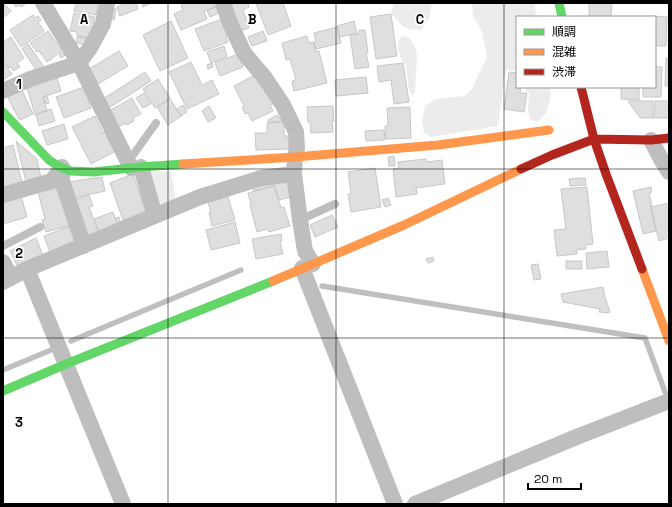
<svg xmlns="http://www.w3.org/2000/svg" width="672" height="507" font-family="'Space Grotesk','Noto Sans JP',sans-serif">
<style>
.green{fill:#ececec}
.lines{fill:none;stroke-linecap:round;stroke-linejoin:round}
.stream{stroke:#bfbfbf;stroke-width:5.5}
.building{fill:#dfdfdf;stroke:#c7c7c7}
.lane{stroke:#bebebe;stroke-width:8}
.street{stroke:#bebebe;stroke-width:16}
.fast{stroke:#63d668;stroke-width:9}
.slow{stroke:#ff974d;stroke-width:9}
.jam{stroke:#b3261e;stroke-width:9}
.grid{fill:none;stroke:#000;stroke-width:1;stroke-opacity:0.55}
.grid-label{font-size:13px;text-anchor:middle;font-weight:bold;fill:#000;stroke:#fff;stroke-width:3.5;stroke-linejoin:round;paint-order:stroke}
</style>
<rect width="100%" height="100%" fill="#fff"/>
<path class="green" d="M394,3H432L429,18L421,30C404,30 401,26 391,13Z
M472,3H534L536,13L535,17H517C517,24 515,26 515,33L517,35V71L507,70L505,74L498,126L431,137L424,133L422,122L425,106L436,99L464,96L472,89L487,57L482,31L473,16Z
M404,36L410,38L416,49L417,57L415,92L413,95L411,94L409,91L406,65L402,61L398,50L399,39Z
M525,87H548L551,94L549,103L546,113L538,122L531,120L528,112L529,94Z
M171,171L176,203L157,211L146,173Z"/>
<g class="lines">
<path class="stream" d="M322,286L645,338L665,392
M71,341L241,270
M3,370L51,350"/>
</g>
<path class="building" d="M3,3L11,11L3,18Z
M13,3H26L22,7L19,5L16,7Z
M76,3H98L96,15L74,11Z
M120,3H136L138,9L120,16L117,7L121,5Z
M142,3H151L143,7Z
M186,3H190L191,5L195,3H216L217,6L204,11L207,19L181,30L174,14L183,10L181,5Z
M230,3H248L249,7L243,10L249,28L240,31Z
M256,3H283L291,26L268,35Z
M589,3H612L611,17H589Z
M216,7L219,13L210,17L207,11Z
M111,8L116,9L114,20L109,19Z
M74,13L95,17L93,30L90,38L77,36V32L70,31Z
M391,14L397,56L376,59L370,17Z
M33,15L35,18L38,16L41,20L38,22L44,31L21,47L10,30Z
M648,16L667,17L666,46H655V17H648Z
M222,19L228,36L226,37L228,42L204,51L195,29Z
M171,21L188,58L160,71L143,35Z
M354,21L357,33L340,37L337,26Z
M337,27L341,43L316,49L314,42H316L314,33Z
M359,30H365L368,53H366L369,67L355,69L350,35L359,34Z
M48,31L62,51L47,62L39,51L37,52L30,43Z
M263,31L267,41L252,46L248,37Z
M307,36L309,43L313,42L316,51H319L327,83L294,91L292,81L296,80L290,59L286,60L282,43Z
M11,37L24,58L17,63L20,67L13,71L11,67L9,68L3,59V40L5,41Z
M77,37L87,38L86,45L76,43Z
M28,44L44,67L37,71L22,49Z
M224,46L227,57L211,63L207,52Z
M119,51L128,66L98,84L89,69Z
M63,52L65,55L61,58L59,55Z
M238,54L243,67L220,76L215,63Z
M666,58H669V86H665Z
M3,62L12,74L3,80Z
M191,62L202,85L212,80L219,94L187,109L169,72Z
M212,63L213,67L208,69L207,65Z
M403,63L409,102L394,104L391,80L379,82L377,66Z
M655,64L658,67H662L661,97H643V87H655Z
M145,72L151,81L109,108L103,99Z
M509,72L517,73V87H521L520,93H527L524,112L504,109Z
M255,75L260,86L263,85L275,103L270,105L273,111L252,121L248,113L245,114L242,107L244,106L234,86Z
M366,77L368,93L336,96L335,80Z
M57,78L61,91L43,97L47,111L35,115L27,87Z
M158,79L170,98L155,108L143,89Z
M84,87L91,108L64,118L56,97Z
M621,87H639V100L621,99Z
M21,88L33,114L20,120L14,110L7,95Z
M144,93L151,104L143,108L136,98Z
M47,96L49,103L46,104L43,97Z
M132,98L141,114L133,118L134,121L127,125L126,123L116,128L107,112Z
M170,99L181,116L168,125L157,107Z
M628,101H653V118H640Z
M655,101H669V118H654Z
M183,105L187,112L181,116L177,109Z
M209,106L216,118L208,122L202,111Z
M333,106L334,121H332L333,132L311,133L310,122H308L307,107Z
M410,107L411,138L386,139L385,126H388L387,108Z
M51,109L55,121L39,126L36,114Z
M277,115L283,122H268V120Z
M95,116L103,133L106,131L116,151L91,164L72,127Z
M284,122V136H288L289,149L256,150L255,133H267V123Z
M64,124L68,139L47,145L42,131Z
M384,130L385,140L366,141L365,131Z
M16,141L37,159L41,178L26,182Z
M13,145L22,183L3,187V148Z
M394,156L395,166H389L388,157Z
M426,159L427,162L442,160L445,184L416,188L417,194L396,197L393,169L399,168L398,162Z
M375,168L381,207L351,212L348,194H351L348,172Z
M133,174L146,212L123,220L110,183Z
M102,177L105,191L74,198L70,182L80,180Z
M585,178L586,185L570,186L569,179Z
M288,179L291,197L279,200L274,183Z
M274,183V185L254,191L253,188Z
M274,186L281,208L284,207L290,226L269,232L268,229L257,232L250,205H251L248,193Z
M56,187L72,225L46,232L42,220L45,219L38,192Z
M587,187L593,244L586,245V249L576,250L577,254L557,256L554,230L566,229L561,189Z
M651,187L652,192L649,193L652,206H650L656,231L643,234L633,191Z
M89,195L93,206L89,207L99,234L88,238L75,200Z
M21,196L27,217L3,224V201Z
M228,197L235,220L212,226L209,212H211L208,202Z
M388,198L391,205L385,207L382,200Z
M669,203V238L659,241L651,207Z
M113,212L118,226L99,233L94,219Z
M332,215L338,227L315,237L310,225Z
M119,217L121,224L118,225L115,218Z
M235,222L240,243L211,250L206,230Z
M71,226L77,242L50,252L44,236Z
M281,234L282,241H280L283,254L256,259L252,239Z
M36,238L43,255L18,267L10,251Z
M607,251L609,267L587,269L586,253Z
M433,257L434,261L428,263L426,259Z
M566,261H582V269H566Z
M538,264L541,279L534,280L531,265Z
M603,287L605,297L610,312L608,313L599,312L600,309L563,302L561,294Z"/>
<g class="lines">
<path class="lane" d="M128,162L156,123
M300,220L335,204
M3,246L40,227"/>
<path class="street" d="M43,3L79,63L131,168
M223,3L230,23L244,53L265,78L283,105L296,132L297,148L295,157L294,174L300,220L305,251L313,264
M3,91L30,79L79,63L90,48L103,24L107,3
M651,140L662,161L669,172
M62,167V181L84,246
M141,167L155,216
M3,195L52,181L62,167
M3,262L11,278
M302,268L395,504
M27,269L123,504
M3,282L27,269L200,197L261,178L294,174
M415,504L579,436L669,401"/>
<path class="fast" d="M559,3L562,17
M3,112L49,160L60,167L71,171L93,172L141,167L183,164
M3,391L66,364L273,281"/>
<path class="slow" d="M183,164L295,157L438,145L549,130
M642,269L669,341
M273,281L404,225L521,169"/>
<path class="jam" d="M581,87L594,139L651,140L669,138
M521,169L552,155L594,139L606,174L642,269"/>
</g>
<path class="grid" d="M168,3V504M336,3V504M504,3V504M3,169H669M3,338H669"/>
<g class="grid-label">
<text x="84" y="24">A</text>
<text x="252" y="24">B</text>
<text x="420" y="24">C</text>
<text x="19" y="89">1</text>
<text x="19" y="258">2</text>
<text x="19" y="427">3</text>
</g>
<rect width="672" height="507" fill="none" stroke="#000000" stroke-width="8"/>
<rect x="516" y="16" width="140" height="72" fill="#ffffff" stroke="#999999"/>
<rect x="524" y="29" width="20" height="6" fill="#63d668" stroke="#999999"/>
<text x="552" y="36" font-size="12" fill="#000000">順調</text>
<rect x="524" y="49" width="20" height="6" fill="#ff974d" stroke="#999999"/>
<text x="552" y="56" font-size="12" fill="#000000">混雑</text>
<rect x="524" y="69" width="20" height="6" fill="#b3261e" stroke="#999999"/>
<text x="552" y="76" font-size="12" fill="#000000">渋滞</text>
<path d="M528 483v6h53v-6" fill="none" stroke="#000000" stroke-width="2"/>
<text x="534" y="483" font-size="12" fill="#000000" stroke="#ffffff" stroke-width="3" paint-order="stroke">20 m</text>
</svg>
